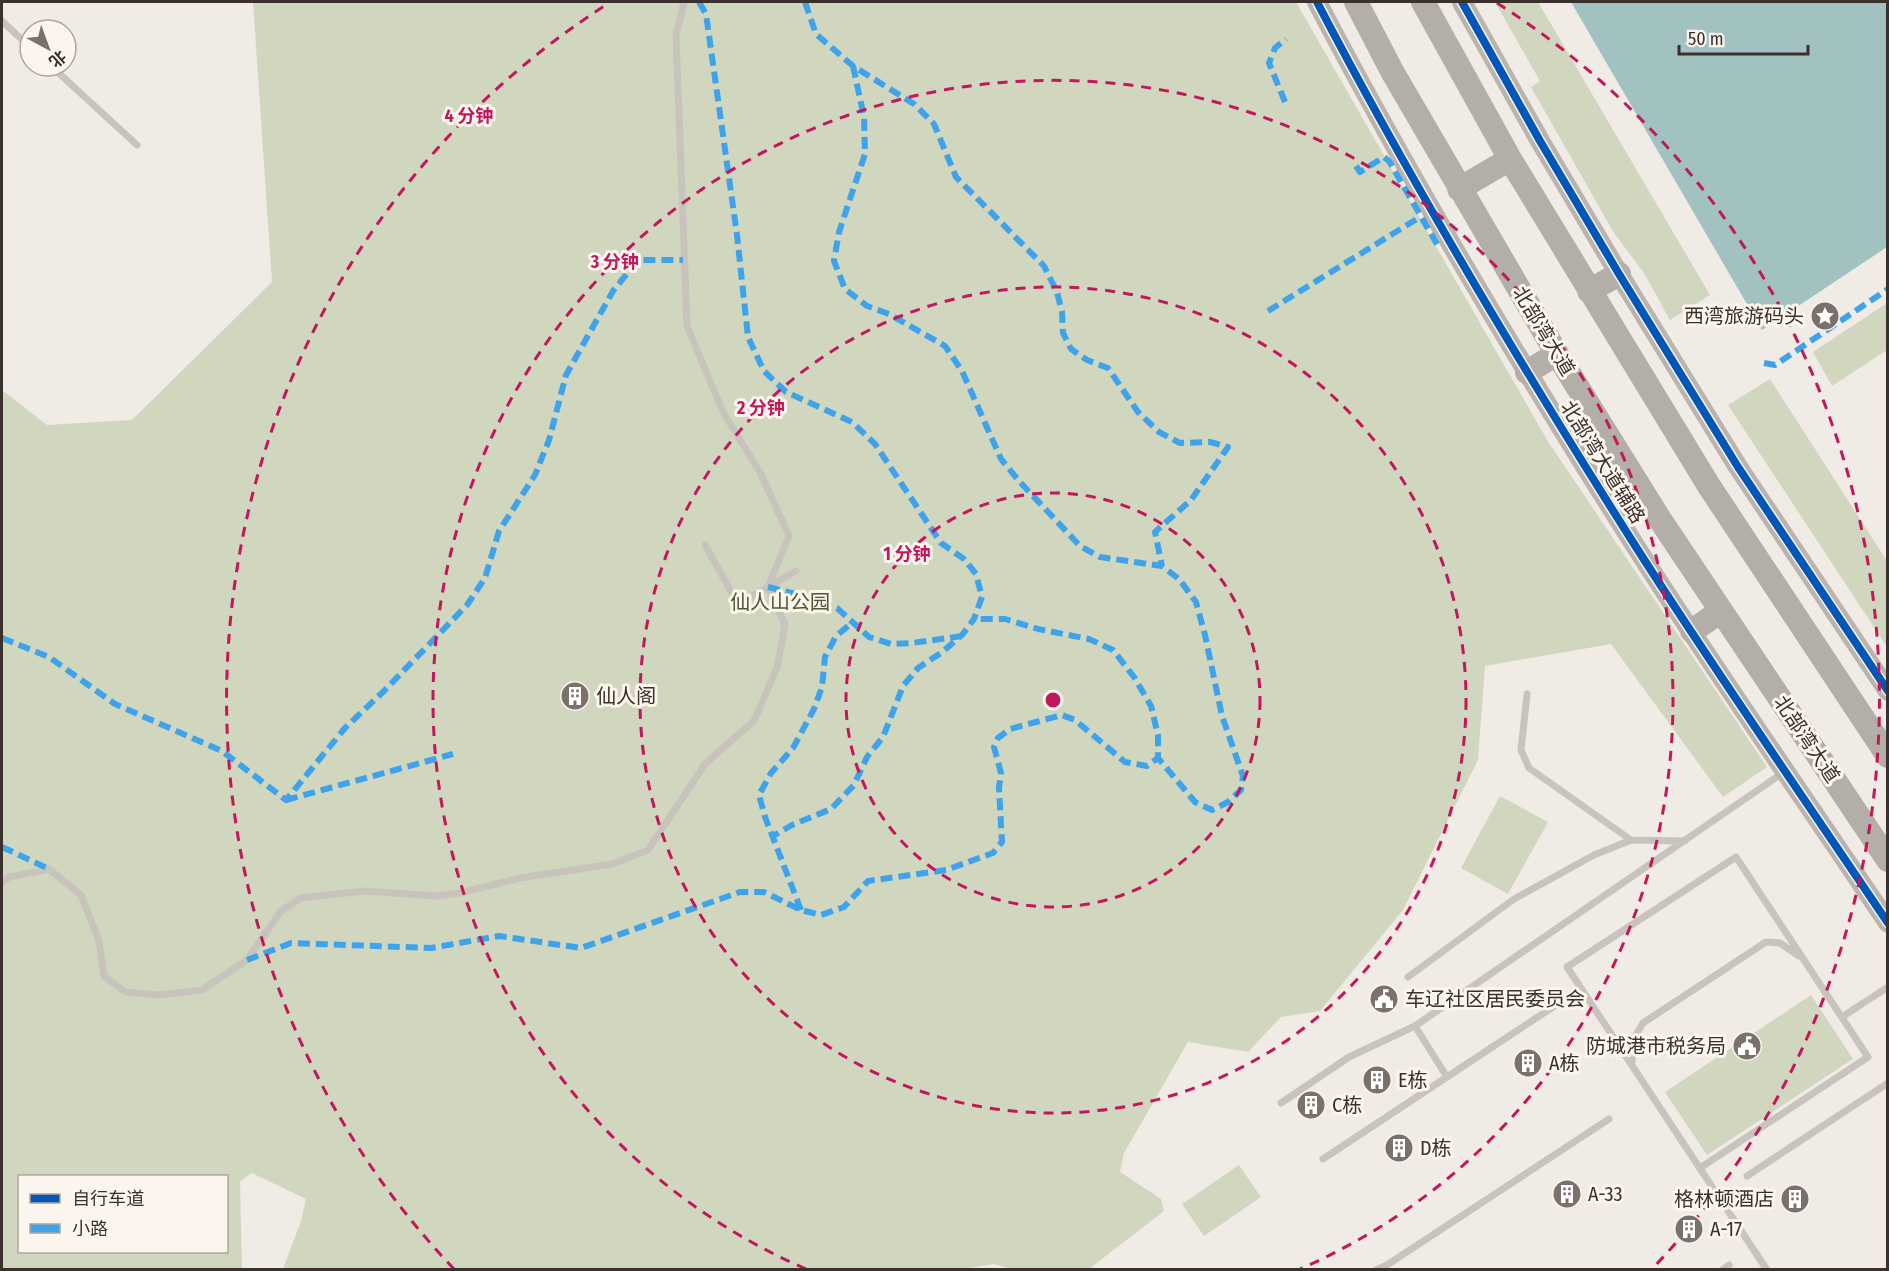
<svg xmlns="http://www.w3.org/2000/svg" width="1889" height="1271" font-family="'Fira Sans Condensed','Noto Sans SC',sans-serif">
<style>
.green{fill:#d1d6bf;fill-rule:evenodd}
.water{fill:#a1c2c1}
.lines{fill:none;stroke-linecap:round;stroke-linejoin:round}
.service{stroke:#c9c3be;stroke-width:7}
.secondary{stroke:#bab3ae;stroke-width:20}
.trunk{stroke:#b4aea8;stroke-width:24}
.quiet{stroke:#3fa3eb;stroke-width:6;stroke-dasharray:12 6;stroke-linecap:butt}
.cycleway-casing{stroke:#fbf5ee;stroke-width:11}
.cycleway{stroke:#0057b8;stroke-width:8}
.ring{fill:none;stroke:#c2185b;stroke-width:3;stroke-dasharray:10 8}
.labels{text-anchor:middle;stroke-width:6;stroke-linejoin:round;paint-order:stroke}
.poi-label{font-size:20px;fill:#3b302b;stroke:#fbf5ee;text-anchor:start}
.street-label{font-size:20px;fill:#3b302b;stroke:#fbf5ee}
.park-label{font-size:20px;fill:#4a5a2e;stroke:#fbf5ee}
.centre{fill:#c2185b;stroke:#fbf5ee;stroke-width:3}
.ring-label{font-size:18px;text-anchor:middle;font-weight:bold;fill:#c2185b;stroke:#fbf5ee;stroke-width:6;stroke-linejoin:round;paint-order:stroke}
</style>
<rect width="100%" height="100%" fill="#f0ebe5"/>
<path class="green" d="M253,2H1296L1547,440L1767,767L1723,797L1611,644L1485,666L1478,760L1403,910L1320,1011L1281,1017L1248,1052L1188,1042L1124,1153L1120,1172L1161,1199L1164,1211L1089,1269H1010L994,1264L955,1270L283,1269L301,1221L306,1199L252,1173L240,1181L242,1269H2V390L47,425L132,420L272,282ZM20,1176H226V1252H20Z
M1495,2H1538L1710,295L1670,320L1644,273L1614,233L1531,87L1540,81Z
M1887,303V350L1832,386L1813,352Z
M1770,379L1887,561V647L1728,405Z
M1500,796L1548,822L1508,894L1461,868Z
M1811,995L1853,1059L1707,1155L1665,1092Z
M1239,1165L1261,1197L1204,1236L1182,1204Z"/>
<path class="water" d="M1571,2H1887V247L1762,330Z"/>
<g class="lines">
<path class="service" d="M2,21L30,47
M51,66L137,145
M705,545L738,604L796,571
M1527,694L1521,750L1529,768L1631,840
M2,882L9,877L49,869L81,895L99,941L104,976L125,992L158,995L202,990L247,960L281,911L301,898L364,891L437,896L460,893L520,878L612,864L648,850L705,764L754,721L777,668L785,625L768,587L789,536L761,474L723,412L687,326L676,35L684,2
M1408,977L1514,899L1594,855L1631,840L1685,841
M1842,1017L1888,987
M1415,1026L1447,1077
M1632,1062L1633,1040L1643,1023L1766,942L1780,943L1799,956
M1281,1103L1349,1057L1415,1026L1784,772
M1323,1159L1565,999
M1700,1168L1868,1057L1736,857L1567,967L1767,1270
M1747,1176L1888,1083
M1376,1270L1387,1265L1609,1119
M1722,1270L1729,1265"/>
<path class="secondary" d="M1317,2C1414,188 1523,369 1636,547C1717,674 1804,798 1888,923
M1462,2L1540,141L1619,274L1738,467L1888,691"/>
<path class="trunk" d="M1356,2L1393,73L1557,354L1659,518L1888,860
M1423,2L1510,159L1709,486L1888,756
M1459,189L1510,159
M1589,291L1619,274
M1527,372L1557,354
M1692,631L1721,611"/>
<path class="quiet" d="M699,2L706,14L737,235L748,337L764,371L786,392L852,422L875,444L941,543L964,559L976,574L982,597L974,619L962,635L941,653L918,668L903,686L883,737L867,757L854,785L831,809L792,825L773,836
M805,2L816,34L853,66L914,104L934,124L956,177L1044,266L1057,292L1062,312L1063,333L1071,349L1087,360L1108,368L1138,412L1159,432L1180,443L1210,442L1228,447L1191,500L1155,532L1162,566
M853,66L864,117L865,154L839,232L834,261L845,289L867,306L889,314L945,346L962,371L1001,459L1019,481L1080,546L1100,557L1162,566L1179,579L1196,602L1205,635L1222,716L1243,776L1241,790L1228,802L1212,810L1195,802L1158,758
M1285,102L1269,63L1275,48L1286,39
M1356,166L1360,172L1384,157L1389,161L1438,246
M1268,311L1420,217
M1764,363L1775,365L1888,289
M768,587L800,595L837,608L869,637L891,644L912,643L962,636
M2,638L49,657L115,704L222,751L286,800L345,728L384,691L467,605L485,578L499,531L535,475L549,440L566,375L613,291L638,260H683
M286,800L453,754
M2,847L49,869
M801,910L765,817L759,795L771,773L793,748L814,709L822,687L825,657L836,636L853,622
M247,960L291,943L431,948L499,936L581,948L740,892H764L801,910L821,915L844,907L868,881L946,870L993,853L1002,842L999,788L1001,773L994,747L998,738L1010,729L1062,715L1075,720L1125,762L1147,766L1158,758V735L1151,706L1134,677L1113,650L1089,639L1038,629L1005,619H974"/>
<g class="cycleway-casing">
<path id="cycleway" d="M1317,2C1414,188 1523,369 1636,547C1717,674 1804,798 1888,923
M1462,2L1540,141L1619,274L1738,467L1888,691"/>
</g>
<use href="#cycleway" class="cycleway"/>
</g>
<g class="ring">
<circle cx="1053" cy="700" r="207"/>
<circle cx="1053" cy="700" r="413"/>
<path d="M806 1269A620 620 0 1 1 1300 1269"/>
<path d="M454 1269A826 826 0 0 1 609 3M1497 3A826 826 0 0 1 1652 1269"/>
</g>
<defs>
<g id="sight-disc" transform="scale(1.5)"><circle r="9.5" fill="#7a716c" stroke="#fbf5ee"/><path d="M0-6L1.8-2.2L6-1.7L2.9 1.2L3.7 5.4L0 3.3L-3.7 5.4L-2.9 1.2L-6-1.7L-1.8-2.2Z" fill="#fff"/></g>
<g id="building-disc" transform="scale(1.5)"><circle r="9.5" fill="#7a716c" stroke="#fbf5ee"/><path d="M-4-6H4V6H1V3H-1V6H-4ZM-2.5-4.3h1.7v1.8h-1.7ZM.8-4.3h1.7v1.8H.8ZM-2.5-1h1.7V.8h-1.7ZM.8-1h1.7V.8H.8Z" fill="#fff"/></g>
<g id="civic-disc" transform="scale(1.5)"><circle r="9.5" fill="#7a716c" stroke="#fbf5ee"/><path d="M-.6-6.5H3V-4.5H.6V-3L4-1V1h2V6H-6V1h2V-1L-.6-3ZM-1.2 2.5V6h2.4V2.5Z" fill="#fff"/></g>
</defs>
<g fill-rule="evenodd">
<use href="#sight-disc" x="1825" y="316"/>
<use href="#building-disc" x="575" y="696"/>
<use href="#civic-disc" x="1384" y="999"/>
<use href="#civic-disc" x="1747" y="1046"/>
<use href="#building-disc" x="1528" y="1063"/>
<use href="#building-disc" x="1377" y="1080"/>
<use href="#building-disc" x="1311" y="1105"/>
<use href="#building-disc" x="1399" y="1148"/>
<use href="#building-disc" x="1567" y="1194"/>
<use href="#building-disc" x="1795" y="1199"/>
<use href="#building-disc" x="1689" y="1229"/>
</g>
<g class="labels">
<g class="poi-label">
<text x="1804" y="323" text-anchor="end">西湾旅游码头</text>
<text x="596" y="703">仙人阁</text>
<text x="1405" y="1006">车辽社区居民委员会</text>
<text x="1726" y="1053" text-anchor="end">防城港市税务局</text>
<text x="1549" y="1070">A栋</text>
<text x="1398" y="1087">E栋</text>
<text x="1332" y="1112">C栋</text>
<text x="1420" y="1155">D栋</text>
<text x="1588" y="1201">A-33</text>
<text x="1774" y="1206" text-anchor="end">格林顿酒店</text>
<text x="1710" y="1236">A-17</text>
</g>
<g class="street-label">
<text transform="translate(1544 331) rotate(59)" y="7">北部湾大道</text>
<text transform="translate(1603 462) rotate(58)" y="7">北部湾大道辅路</text>
<text transform="translate(1807 739) rotate(56)" y="7">北部湾大道</text>
</g>
<g class="park-label">
<text x="780" y="609">仙人山公园</text>
</g>
</g>
<circle cx="1053" cy="700" r="9" class="centre"/>
<g class="ring-label">
<text x="469" y="122">4 分钟</text>
<text x="615" y="268">3 分钟</text>
<text x="761" y="414">2 分钟</text>
<text x="907" y="560">1 分钟</text>
</g>
<rect width="1889" height="1271" fill="none" stroke="#3b302b" stroke-width="6"/>
<rect x="18" y="1175" width="210" height="78" fill="#fbf5ee" stroke="#aea6a0" stroke-width="1.5"/>
<rect x="30" y="1194" width="30" height="9" fill="#0057b8" stroke="#aea6a0" stroke-width="1.5"/>
<text x="72" y="1205" font-size="18" fill="#3b302b">自行车道</text>
<rect x="30" y="1224" width="30" height="9" fill="#3fa3eb" stroke="#aea6a0" stroke-width="1.5"/>
<text x="72" y="1235" font-size="18" fill="#3b302b">小路</text>
<g transform="translate(48 48) rotate(139)"><circle r="28" fill="#fbf5ee" stroke="#aea6a0" stroke-width="1.5"/>
<path d="M0-4.5L10 22L0 15L-10 22Z" fill="#7a716c"/>
<text y="-9" font-size="16" font-weight="bold" text-anchor="middle" fill="#3b302b">北</text>
</g>
<path d="M1679 45v9h129v-9" fill="none" stroke="#3b302b" stroke-width="3"/>
<text x="1688" y="45" font-size="18" fill="#3b302b" stroke="#fbf5ee" stroke-width="4.5" paint-order="stroke">50 m</text>
</svg>
